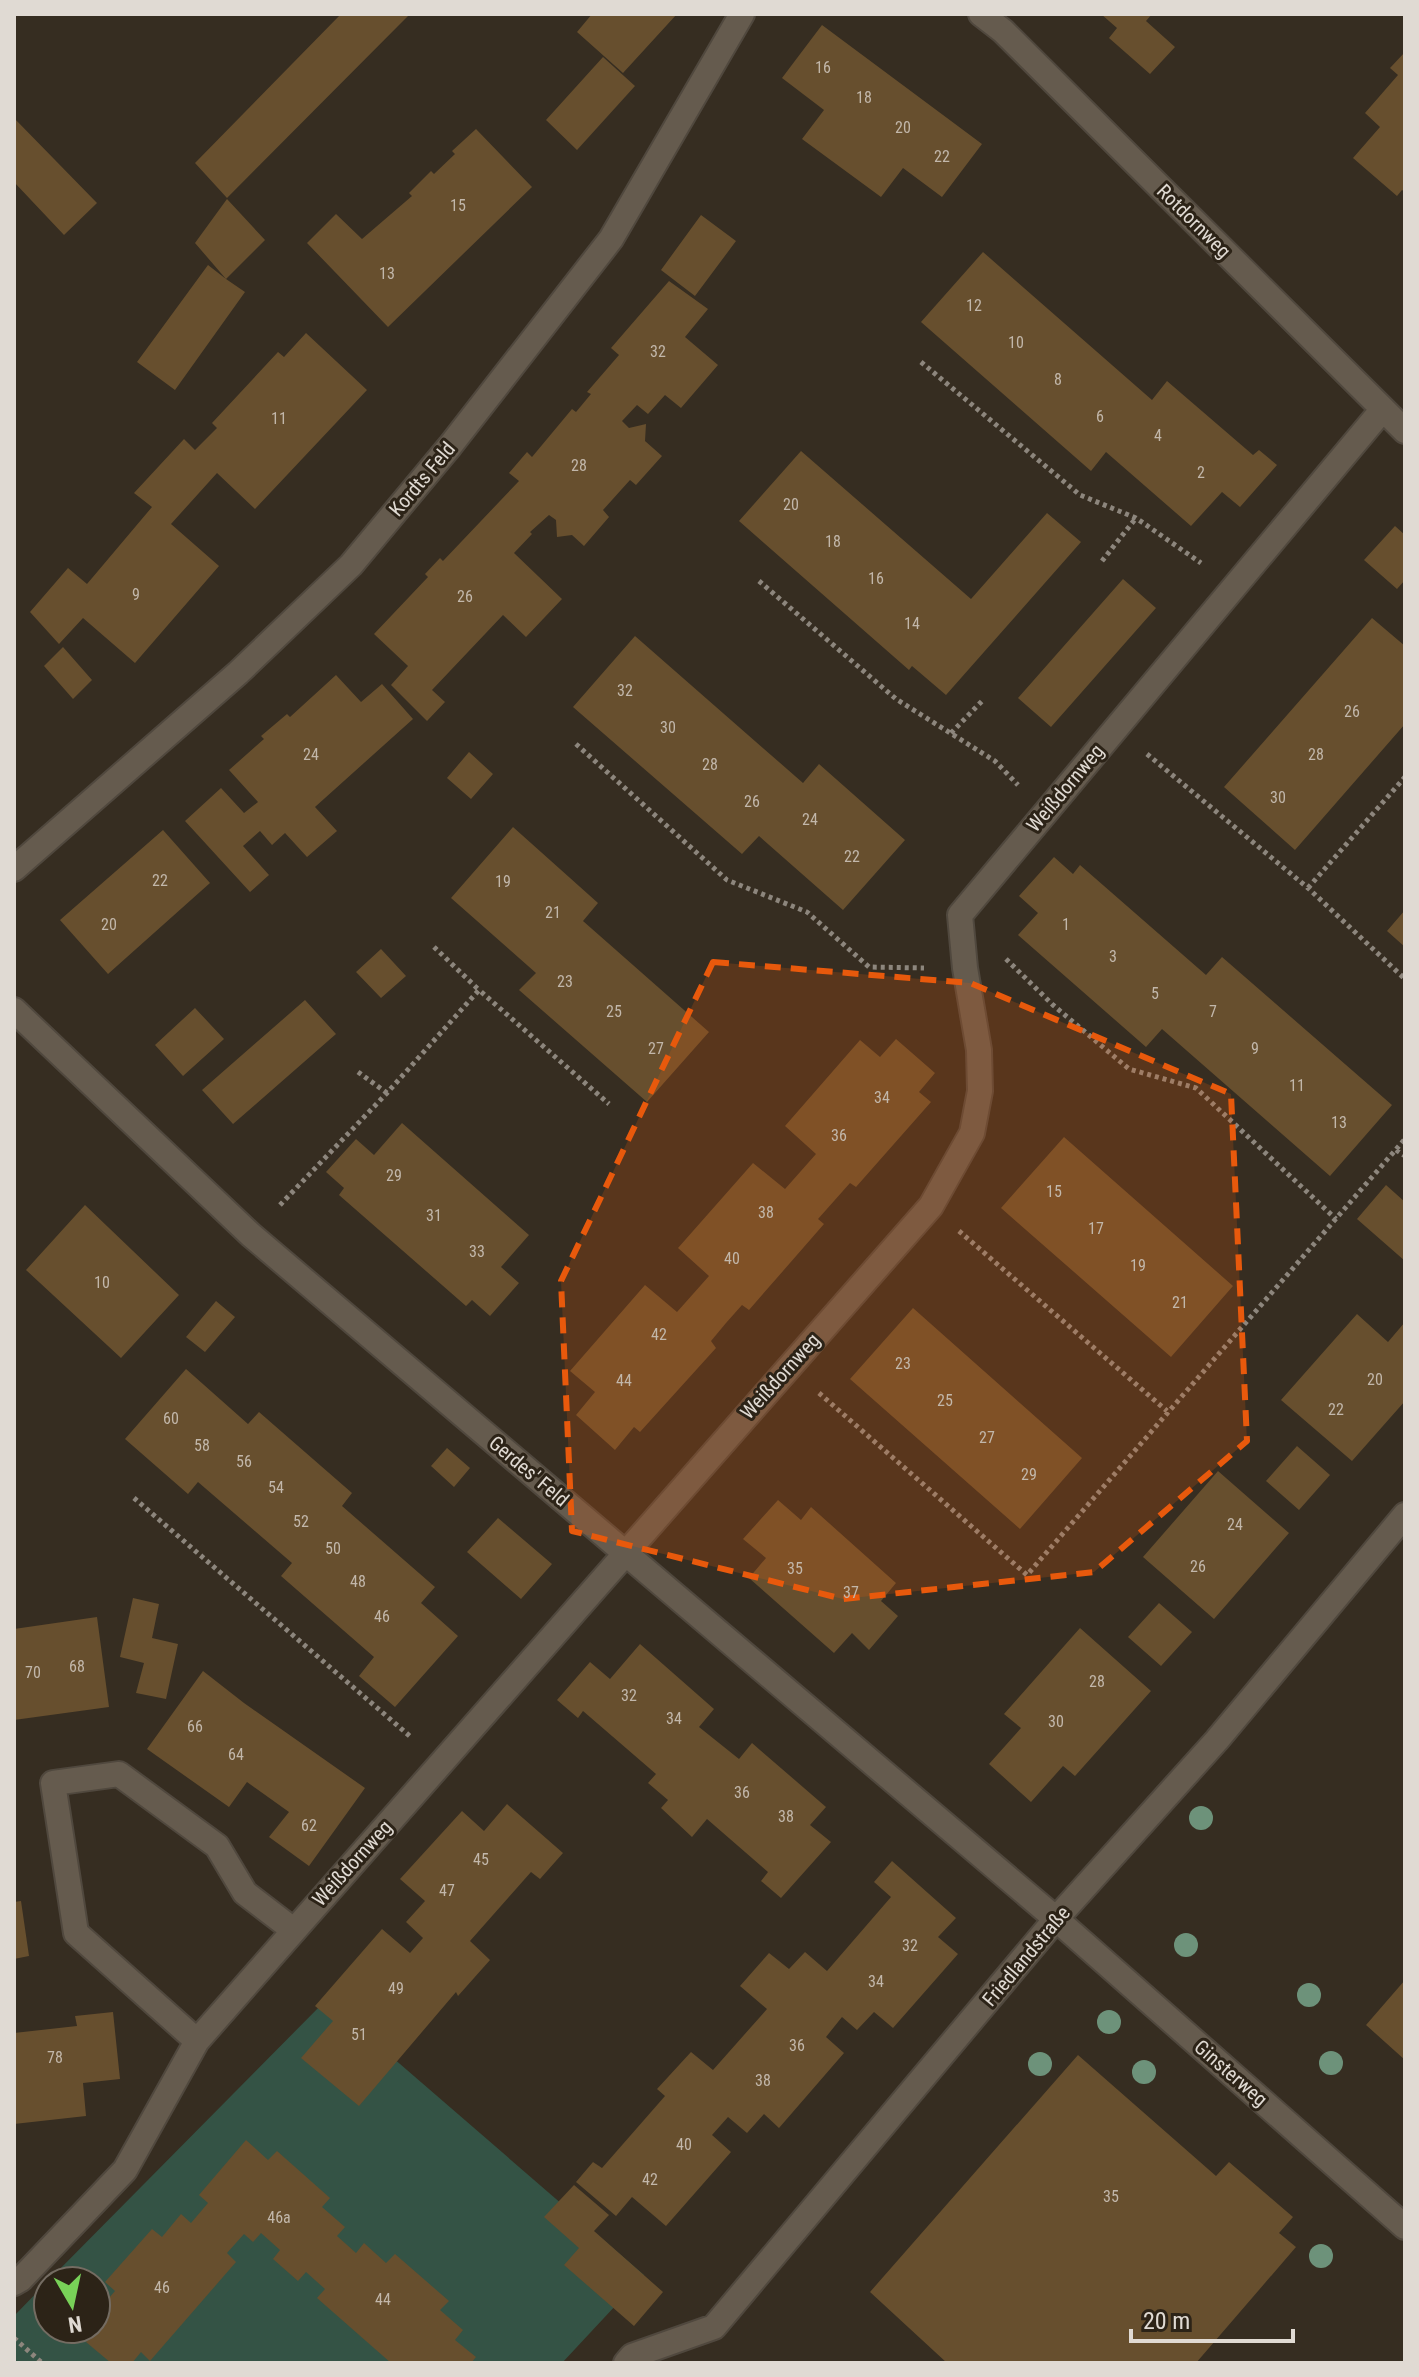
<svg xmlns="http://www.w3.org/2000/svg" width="1419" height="2377" font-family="'Roboto Condensed',sans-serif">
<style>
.green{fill:#345345}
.building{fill:#674f2e}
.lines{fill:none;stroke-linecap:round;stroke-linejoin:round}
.minor-casing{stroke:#50483e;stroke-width:28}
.path{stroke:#8d867d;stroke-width:5;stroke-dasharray:4 4;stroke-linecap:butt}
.minor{stroke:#655b4e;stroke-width:24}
.tree{fill:#6d927a}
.marked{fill:#e8590c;fill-opacity:0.2;stroke:#e8590c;stroke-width:6;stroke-dasharray:16 10;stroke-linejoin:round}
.labels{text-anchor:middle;stroke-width:6;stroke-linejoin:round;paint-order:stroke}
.number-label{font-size:16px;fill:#c2b7aa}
.street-label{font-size:20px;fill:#e0dad3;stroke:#2c2317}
</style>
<rect width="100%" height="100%" fill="#362d21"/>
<path class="green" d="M326,2000L644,2275L562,2363H14V2316L48,2281V2329H96V2281H48Z"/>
<path class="building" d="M341,14H410L227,198L195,163Z
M592,14H677L623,73L577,32Z
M1101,14H1152L1146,21L1175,47L1150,74L1109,38L1117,28Z
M822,25L982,144L942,197L903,168L881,197L802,139L824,110L782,78Z
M1405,52V192L1402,190L1397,196L1353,158L1380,127L1365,113L1398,75L1390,68Z
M603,57L635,86L577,150L546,120Z
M14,118L97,203L64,235L14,182Z
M476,129L532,187L388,327L307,243L336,214L362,239L412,196L409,193L431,171L434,174L455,154L452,151Z
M227,199L265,240L226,279L245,292L175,390L137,362L208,265L226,279L195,243Z
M701,215L736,241L695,296L661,270Z
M983,252L1152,400L1167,381L1253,455L1259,450L1277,465L1240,507L1222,492L1191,526L1106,452L1091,471L921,322Z
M669,281L708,309L685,337L718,365L681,408L665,395L648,414L637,405L622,421L629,428L646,424L645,441L662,456L636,485L630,480L603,510L609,517L584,546L572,535L557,537L556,520L549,515L530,532L532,534L514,553L562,599L526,637L503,615L432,690L445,702L427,721L391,685L408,666L374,634L428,577L425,574L440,558L443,561L519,481L509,473L527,452L532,457L572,409L576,412L591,394L587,392L619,355L611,348Z
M306,333L367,390L255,509L217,473L171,524L219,566L135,663L83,618L59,644L30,612L68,568L87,584L152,507L134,493L184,439L195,450L217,428L212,423L278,352L284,357Z
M801,451L971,599L1047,513L1081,542L946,695L912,666L909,670L739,521Z
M1395,526L1405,535V580L1397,589L1364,560Z
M1123,579L1156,608L1051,727L1018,698Z
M1372,618L1405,646V724L1295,850L1224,787Z
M635,636L803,783L819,764L905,840L843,910L759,836L742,854L573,707Z
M63,647L92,680L73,699L44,666Z
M336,675L361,702L382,684L413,719L315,807L337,831L307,857L285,833L272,845L260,831L243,846L269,875L250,892L185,821L221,788L244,813L258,802L229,770L264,739L261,736L287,714L290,717Z
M469,752L493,774L471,799L447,778Z
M513,827L598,903L583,921L709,1032L647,1102L519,990L536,973L451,898Z
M163,830L210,883L108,974L60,920Z
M1054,857L1073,874L1080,865L1206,975L1222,957L1392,1105L1330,1176L1162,1029L1146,1047L1018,935L1038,913L1019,896Z
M1405,910V947L1387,931Z
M381,949L406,976L381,998L356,972Z
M305,1000L336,1034L233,1124L202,1090Z
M195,1008L224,1039L183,1076L155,1045Z
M896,1039L935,1073L919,1092L931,1102L856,1187L850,1183L818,1219L824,1224L749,1310L742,1305L726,1323L711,1341L716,1348L640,1432L634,1427L615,1450L576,1415L595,1392L570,1371L645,1285L677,1312L709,1276L678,1248L753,1163L785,1189L816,1154L785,1126L860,1040L880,1057Z
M402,1123L529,1235L501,1267L519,1283L490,1316L472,1300L466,1306L339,1195L344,1188L326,1172L356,1139L374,1155Z
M1064,1137L1233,1286L1171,1357L1001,1208Z
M1386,1185L1405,1202V1261L1357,1219Z
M85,1205L179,1295L121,1358L26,1270Z
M216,1301L235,1317L205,1352L186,1337Z
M913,1308L1082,1458L1020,1529L850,1379Z
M1357,1314L1388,1342L1405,1322V1401L1352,1461L1281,1400Z
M186,1369L248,1424L259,1412L352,1493L342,1506L435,1587L421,1603L458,1636L395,1707L359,1676L374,1657L281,1576L292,1563L198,1482L188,1494L125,1439Z
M1297,1446L1330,1475L1299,1510L1266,1481Z
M447,1448L470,1468L454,1487L431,1466Z
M1218,1471L1289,1533L1214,1619L1143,1557Z
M778,1500L801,1520L811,1507L896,1583L881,1601L898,1616L869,1650L852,1633L834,1653L749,1578L766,1558L743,1539Z
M498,1518L552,1564L521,1599L467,1552Z
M133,1598L159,1604L152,1638L178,1644L166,1699L136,1693L144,1663L120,1657Z
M1159,1603L1192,1632L1161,1666L1128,1637Z
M97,1617L109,1707L14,1720V1629Z
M1080,1628L1151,1691L1075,1776L1063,1766L1031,1802L989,1764L1021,1728L1004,1714Z
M640,1644L714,1709L699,1727L739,1759L752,1743L826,1807L810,1825L831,1842L781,1898L761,1881L768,1872L707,1819L692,1837L661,1808L668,1800L648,1783L656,1774L583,1711L578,1718L557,1700L590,1662L610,1679Z
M203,1671L244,1703L365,1788L309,1866L269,1837L289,1812L247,1782L229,1807L147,1749Z
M507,1804L563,1853L540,1879L531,1872L470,1941L490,1960L458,1996L456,1992L359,2106L301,2058L333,2021L315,2006L382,1929L410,1953L423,1938L406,1922L425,1901L400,1879L462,1811L484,1831Z
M892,1861L956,1918L938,1937L958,1954L893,2028L874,2012L857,2030L842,2017L826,2037L844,2053L779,2128L764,2114L747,2133L728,2117L712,2135L731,2152L666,2226L632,2197L616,2216L576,2182L593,2162L602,2168L665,2096L657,2089L691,2052L713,2070L767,2009L740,1986L769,1953L789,1969L805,1952L827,1971L891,1897L874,1882Z
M21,1901L29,1956L14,1959V1902Z
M1405,1980V2060L1366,2025Z
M113,2012L120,2079L83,2083L86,2116L14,2124V2033L77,2026L75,2016Z
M1078,2055L1216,2176L1229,2162L1293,2217L1279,2233L1296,2247L1196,2363H947L870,2292Z
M246,2140L268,2160L277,2151L330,2198L322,2207L345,2227L337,2236L356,2253L364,2243L386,2263L395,2254L449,2301L440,2310L463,2330L455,2340L476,2357L471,2363H391L317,2298L325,2289L306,2272L298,2281L273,2259L280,2250L261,2233L253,2242L244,2234L227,2253L236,2262L150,2361L141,2352L132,2363H111L86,2342L105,2321L96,2313L115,2291L105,2282L152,2229L162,2237L181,2214L191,2223L208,2203L199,2195Z
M574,2185L609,2215L594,2231L663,2292L634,2326L564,2265L579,2248L544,2217Z"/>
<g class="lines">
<g class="minor-casing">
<path id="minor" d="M981,14L1003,31L1405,431
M14,869L238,673L351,565L450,446L611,239L742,14
M14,1010L251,1235L1056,1919L1405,2227
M197,2041L76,1933L53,1783L119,1774L217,1846L245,1893L292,1929
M14,2283L21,2279L125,2170L197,2041L931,1206L972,1133L980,1091L979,1050L965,968L960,915L1383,409
M626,2363L632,2356L714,2327L1056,1919L1217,1740L1405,1515"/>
</g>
<path class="path" d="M921,362L1080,495L1136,518L1201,563
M1102,561L1136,518
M759,581L896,699L995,761L1018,785
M951,733L984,699
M576,744L727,880L807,912L869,967L924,968
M1147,754L1308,888L1405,979
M1308,888L1405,777
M434,947L479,990
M1006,959L1053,1005L1129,1069L1196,1088L1336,1219
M358,1072L387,1093
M1396,1150L1405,1156
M280,1205L387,1093L479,990L609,1104
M959,1231L1167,1411
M819,1393L1027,1575L1405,1139
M134,1498L412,1738
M14,2338L42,2363"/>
<use href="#minor" class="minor"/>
</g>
<g class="tree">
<circle cx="1201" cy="1818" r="12"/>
<circle cx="1186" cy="1945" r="12"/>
<circle cx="1309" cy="1995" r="12"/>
<circle cx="1109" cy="2022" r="12"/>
<circle cx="1331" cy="2063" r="12"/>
<circle cx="1040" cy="2064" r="12"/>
<circle cx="1144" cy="2072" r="12"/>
<circle cx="1321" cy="2256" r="12"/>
</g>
<path class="marked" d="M713,962L970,983L1231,1094L1247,1441L1094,1572L843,1599L572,1531L561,1281Z"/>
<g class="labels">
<g class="number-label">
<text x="823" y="73">16</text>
<text x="864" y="103">18</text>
<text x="903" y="133">20</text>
<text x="942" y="162">22</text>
<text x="458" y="211">15</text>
<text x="387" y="279">13</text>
<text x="974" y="311">12</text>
<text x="1016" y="348">10</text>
<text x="658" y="357">32</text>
<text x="1058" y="385">8</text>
<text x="1100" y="422">6</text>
<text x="279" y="424">11</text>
<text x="1158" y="441">4</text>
<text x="579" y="471">28</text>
<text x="1201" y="478">2</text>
<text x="791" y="510">20</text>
<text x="833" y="547">18</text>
<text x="876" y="584">16</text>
<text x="136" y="600">9</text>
<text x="465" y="602">26</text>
<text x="912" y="629">14</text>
<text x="625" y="696">32</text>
<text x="1352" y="717">26</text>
<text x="668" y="733">30</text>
<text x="311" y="760">24</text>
<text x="1316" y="760">28</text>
<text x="710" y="770">28</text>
<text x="1278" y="803">30</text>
<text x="752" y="807">26</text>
<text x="810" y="825">24</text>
<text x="852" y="862">22</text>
<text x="160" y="886">22</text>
<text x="503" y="887">19</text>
<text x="553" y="918">21</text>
<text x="109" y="930">20</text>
<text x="1066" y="930">1</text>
<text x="1113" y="962">3</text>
<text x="565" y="987">23</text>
<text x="1155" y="999">5</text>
<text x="614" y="1017">25</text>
<text x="1213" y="1017">7</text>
<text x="656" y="1054">27</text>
<text x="1255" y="1054">9</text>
<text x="1297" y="1091">11</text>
<text x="882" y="1103">34</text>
<text x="1339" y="1128">13</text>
<text x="839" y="1141">36</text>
<text x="394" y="1181">29</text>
<text x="1054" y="1197">15</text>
<text x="766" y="1218">38</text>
<text x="434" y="1221">31</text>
<text x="1096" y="1234">17</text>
<text x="477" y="1257">33</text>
<text x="732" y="1264">40</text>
<text x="1138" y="1271">19</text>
<text x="102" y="1288">10</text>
<text x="1180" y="1308">21</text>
<text x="659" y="1340">42</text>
<text x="903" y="1369">23</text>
<text x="1375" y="1385">20</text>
<text x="624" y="1386">44</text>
<text x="945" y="1406">25</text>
<text x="1336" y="1415">22</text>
<text x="171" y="1424">60</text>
<text x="987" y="1443">27</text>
<text x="202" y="1451">58</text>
<text x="244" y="1467">56</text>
<text x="1029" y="1480">29</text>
<text x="276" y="1493">54</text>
<text x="301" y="1527">52</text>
<text x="1235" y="1530">24</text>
<text x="333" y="1554">50</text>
<text x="1198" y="1572">26</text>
<text x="795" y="1574">35</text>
<text x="358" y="1587">48</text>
<text x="851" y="1598">37</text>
<text x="382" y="1622">46</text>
<text x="77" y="1672">68</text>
<text x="33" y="1678">70</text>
<text x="1097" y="1687">28</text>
<text x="629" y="1701">32</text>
<text x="674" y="1724">34</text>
<text x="1056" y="1727">30</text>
<text x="195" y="1732">66</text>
<text x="236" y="1760">64</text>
<text x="742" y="1798">36</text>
<text x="786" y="1822">38</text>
<text x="309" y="1831">62</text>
<text x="481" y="1865">45</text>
<text x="447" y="1896">47</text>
<text x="910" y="1951">32</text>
<text x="876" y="1987">34</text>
<text x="396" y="1994">49</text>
<text x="359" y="2040">51</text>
<text x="797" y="2051">36</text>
<text x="55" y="2063">78</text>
<text x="763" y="2086">38</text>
<text x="684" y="2150">40</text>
<text x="650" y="2185">42</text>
<text x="1111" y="2202">35</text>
<text x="279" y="2223">46a</text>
<text x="162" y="2293">46</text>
<text x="383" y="2305">44</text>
</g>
<g class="street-label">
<text transform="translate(1194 221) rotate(45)" y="7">Rotdornweg</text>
<text transform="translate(422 479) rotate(-50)" y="7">Kordts Feld</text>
<text transform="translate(1065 788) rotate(-50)" y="7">Weißdornweg</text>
<text transform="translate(780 1376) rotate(-48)" y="7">Weißdornweg</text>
<text transform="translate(529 1471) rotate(40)" y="7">Gerdes' Feld</text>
<text transform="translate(352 1863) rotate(-48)" y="7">Weißdornweg</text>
<text transform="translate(1026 1956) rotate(-50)" y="7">Friedlandstraße</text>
<text transform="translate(1231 2073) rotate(41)" y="7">Ginsterweg</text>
</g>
</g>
<rect width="1419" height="2377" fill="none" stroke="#e0dad3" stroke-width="32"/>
<g transform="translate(72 2305) rotate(171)"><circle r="38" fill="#2c2317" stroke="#746c62" stroke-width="2"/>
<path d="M0-6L14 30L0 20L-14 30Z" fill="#78d158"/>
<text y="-12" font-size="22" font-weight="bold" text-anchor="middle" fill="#e0dad3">N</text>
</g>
<path d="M1131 2329v12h162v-12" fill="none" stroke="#e0dad3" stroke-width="4"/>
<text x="1143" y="2329" font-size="24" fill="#e0dad3" stroke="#2c2317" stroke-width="6" paint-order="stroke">20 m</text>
</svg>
